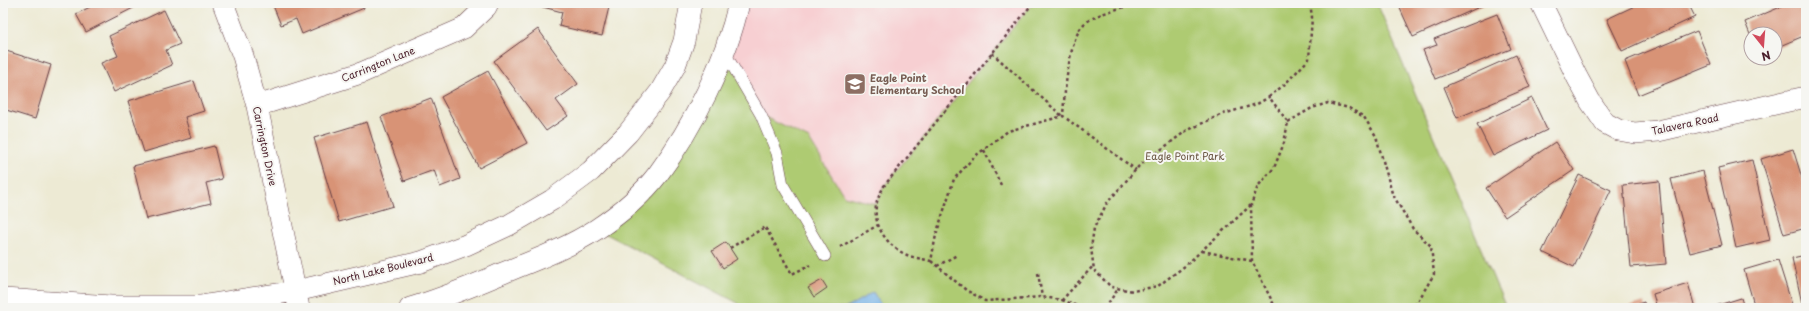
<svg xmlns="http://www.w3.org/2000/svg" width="1809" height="311" font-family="'Playpen Sans',sans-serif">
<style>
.built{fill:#f7cfd2}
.green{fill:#aecb72;stroke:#7c754e}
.water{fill:#73b1e6;stroke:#5e6888}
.building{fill:#d89376}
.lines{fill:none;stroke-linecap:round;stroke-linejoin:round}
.lane-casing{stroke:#623d44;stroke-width:12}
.street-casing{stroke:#623d44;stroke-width:22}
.path{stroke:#623d44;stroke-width:2.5;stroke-dasharray:3 3;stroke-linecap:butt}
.lane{stroke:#fff;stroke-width:11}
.street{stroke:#fff;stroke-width:21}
.labels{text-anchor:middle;stroke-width:4;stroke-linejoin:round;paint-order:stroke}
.street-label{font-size:10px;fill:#4a1f2b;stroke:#f6f6f2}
.education-label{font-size:10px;font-weight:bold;fill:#785e54;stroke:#f6f6f2;text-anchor:start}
.park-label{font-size:10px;fill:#685340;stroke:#f6f6f2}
</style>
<rect width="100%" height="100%" fill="#f6f6f2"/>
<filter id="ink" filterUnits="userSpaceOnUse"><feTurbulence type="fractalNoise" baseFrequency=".025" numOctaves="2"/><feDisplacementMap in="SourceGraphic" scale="8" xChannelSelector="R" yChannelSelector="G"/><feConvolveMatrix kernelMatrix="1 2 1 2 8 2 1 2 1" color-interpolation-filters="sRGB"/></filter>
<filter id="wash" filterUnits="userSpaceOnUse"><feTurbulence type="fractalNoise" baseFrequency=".012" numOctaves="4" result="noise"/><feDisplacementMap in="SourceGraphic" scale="16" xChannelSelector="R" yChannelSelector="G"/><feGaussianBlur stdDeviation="0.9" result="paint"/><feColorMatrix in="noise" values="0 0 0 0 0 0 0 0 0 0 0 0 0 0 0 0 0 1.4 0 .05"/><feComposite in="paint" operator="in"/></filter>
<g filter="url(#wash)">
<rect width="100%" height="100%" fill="#edead4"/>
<path class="built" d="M739,3H1033L884,186L876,204L844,196L809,139L761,115L725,53Z"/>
<path class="green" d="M1033,3H1377L1506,308H741L738,303L597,229L629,204L725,53L761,115L809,139L844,196L876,204L884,186Z"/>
<path class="water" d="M873,292L883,308H846Z"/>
<g id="blocks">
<path class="building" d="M88,3H143L86,32L76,14L90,7Z
M272,3H362L364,8L302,34L296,19L281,25Z
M540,3H610L602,36L559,26L562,12L539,6Z
M1400,3H1488L1413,37L1398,4Z
M1641,3H1688L1695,17L1622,51L1607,19Z
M1790,3H1806V35L1775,48V34H1751V37L1745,22Z
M164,10L180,44L166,50L172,65L114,92L101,63L118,56L109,36Z
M1497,14L1511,49L1435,79L1423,50L1437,45L1434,39Z
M538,29L578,84L556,100L568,116L546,131L494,61Z
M1697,31L1711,65L1638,95L1625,61Z
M3,50L51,65L35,119L3,109Z
M1516,55L1530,87L1457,118L1444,87Z
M488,71L527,143L479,168L441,97Z
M194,81L204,111L185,117L191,138L144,152L128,101Z
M431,98L460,179L440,187L434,170L404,181L381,117Z
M1532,98L1547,130L1493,156L1477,124Z
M367,122L393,206L339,222L314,138Z
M1555,142L1574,170L1505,217L1486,188Z
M214,146L222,179L206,183L211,203L146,219L133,166Z
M1793,149L1806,191V228L1784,234L1761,159Z
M1752,160L1770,240L1736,248L1718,168Z
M1703,171L1722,245L1690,253L1671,179Z
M1579,175L1611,190L1574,267L1542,252Z
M1659,181L1666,264L1631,267L1623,185Z
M726,242L737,259L723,268L712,251Z
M1806,255V308H1803L1792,258Z
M1778,260L1793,308H1755L1744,270Z
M822,280L827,288L814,297L808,288Z
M1688,283L1695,308H1657L1653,294Z
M1741,298L1744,308H1709Z
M1644,302L1645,308H1625Z"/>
</g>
</g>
<g filter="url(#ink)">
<use href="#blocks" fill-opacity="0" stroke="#623d44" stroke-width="1"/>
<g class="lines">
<g class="lane-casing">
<path id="lane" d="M725,53L761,115L777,153L783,185L825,256"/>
</g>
<g class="street-casing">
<path id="street" d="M223,3L243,56L257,106L299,308
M1541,3L1577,77L1590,101L1605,123L1618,130L1635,133L1658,131L1806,97
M257,106L361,73L464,28L486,7L488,3
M3,299L111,306H200L296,291L421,262L466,245L509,225L552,200L591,171L628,133L660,92L675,66L684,41L691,3
M410,308C442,299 472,286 503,273C535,260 568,248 597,229C618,215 642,195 658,174C693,127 726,61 739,3"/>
</g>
<path class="path" d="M1033,3L884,186C881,192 877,199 876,206C873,226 888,247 907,255C914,258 923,259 931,261L936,235L954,179L974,157L1008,131L1063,116
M1135,3C1119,10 1098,12 1084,24C1069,37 1064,97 1063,116L1136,170
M992,53L1062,116
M1288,122L1312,108L1328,103L1349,108L1364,117L1376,136L1392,193L1413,229L1431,246L1434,274L1417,303L1409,308
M984,150L1001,185
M1251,205L1185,266L1158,286L1133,291L1111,287L1094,270L1091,248L1094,228L1107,203L1139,166L1186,131L1220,115L1257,104L1269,97
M840,247L878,225
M730,248L765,227L792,274L810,265
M1202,251L1252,261
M931,261L966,290L985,301L1042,297L1062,300L1094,265
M937,266L957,255
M1038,273L1042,297
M1062,300L1082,308
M1105,308L1118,289
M1278,308L1274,305L1252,261L1251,205L1258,186L1274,168L1284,143L1288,122L1269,97L1285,84L1309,59L1312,17L1310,3"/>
<use href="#lane" class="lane"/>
<use href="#street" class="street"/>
</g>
</g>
<defs>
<g id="school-square" transform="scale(1.15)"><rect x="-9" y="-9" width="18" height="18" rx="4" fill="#8d6e63" stroke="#f6f6f2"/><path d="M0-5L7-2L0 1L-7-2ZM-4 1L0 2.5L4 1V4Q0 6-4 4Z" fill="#fff"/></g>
</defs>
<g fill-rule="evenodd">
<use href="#school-square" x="855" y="84"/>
</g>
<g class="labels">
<g class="street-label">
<text transform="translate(378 64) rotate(-22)" y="4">Carrington Lane</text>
<text transform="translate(1685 124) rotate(-12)" y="4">Talavera Road</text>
<text transform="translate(265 146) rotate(78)" y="4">Carrington Drive</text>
<text transform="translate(383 269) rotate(-14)" y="4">North Lake Boulevard</text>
</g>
<g class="education-label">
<text x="870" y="82">Eagle Point<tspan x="870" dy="12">Elementary School</tspan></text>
</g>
<g class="park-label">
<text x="1185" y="160">Eagle Point Park</text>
</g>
</g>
<rect width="1809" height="311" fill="none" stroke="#f6f6f2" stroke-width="16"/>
<g transform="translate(1763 46) rotate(163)"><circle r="19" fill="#f6f6f2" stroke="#b1a0a2"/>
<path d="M0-3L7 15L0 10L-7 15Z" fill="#d1495b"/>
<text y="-6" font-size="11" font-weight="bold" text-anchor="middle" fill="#4a1f2b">N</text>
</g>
</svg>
